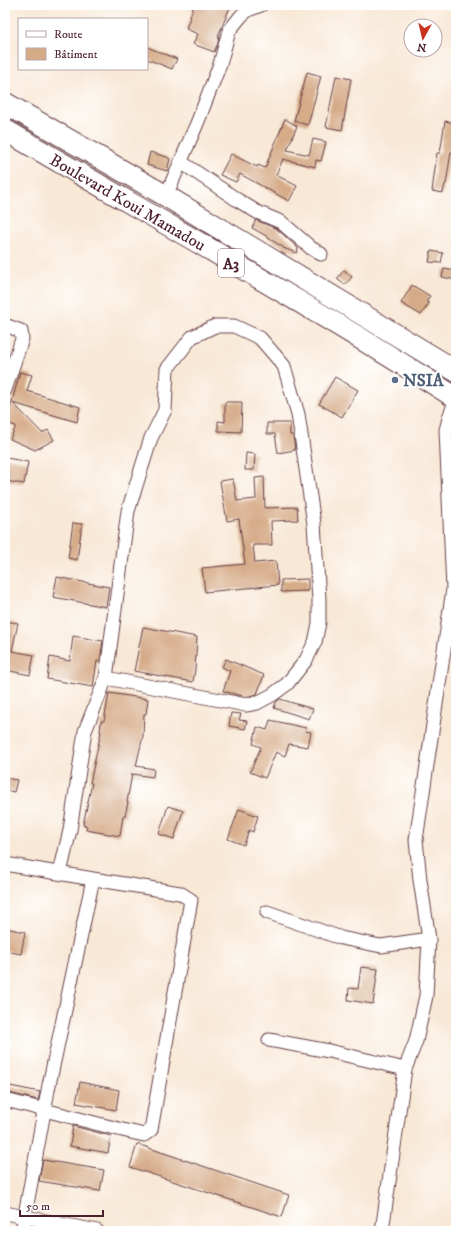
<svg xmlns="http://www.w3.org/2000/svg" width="461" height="1236" font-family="'IM FELL DW Pica',serif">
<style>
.building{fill:#d6ab88}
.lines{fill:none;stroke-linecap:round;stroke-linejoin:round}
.minor-casing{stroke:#643d44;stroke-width:15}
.primary-casing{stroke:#643d44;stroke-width:23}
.minor{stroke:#fff;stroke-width:13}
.primary{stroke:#fff;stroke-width:21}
.service-dot{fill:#5c6f8a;stroke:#fff;stroke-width:1.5}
.labels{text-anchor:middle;stroke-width:4;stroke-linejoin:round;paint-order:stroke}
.shield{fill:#fff;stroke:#80626b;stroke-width:1}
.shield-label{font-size:16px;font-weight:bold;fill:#4a1f2b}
.street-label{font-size:17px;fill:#4a1f2b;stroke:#fff}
.service-label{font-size:17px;font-weight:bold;fill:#4e5e75;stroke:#fff;text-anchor:start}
</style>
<rect width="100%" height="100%" fill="#fff"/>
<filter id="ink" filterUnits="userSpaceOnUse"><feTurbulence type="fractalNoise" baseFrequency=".025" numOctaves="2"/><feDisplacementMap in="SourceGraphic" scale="8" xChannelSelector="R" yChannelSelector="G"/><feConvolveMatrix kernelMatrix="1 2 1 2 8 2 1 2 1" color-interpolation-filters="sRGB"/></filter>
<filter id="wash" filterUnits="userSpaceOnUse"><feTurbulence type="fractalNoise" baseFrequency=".012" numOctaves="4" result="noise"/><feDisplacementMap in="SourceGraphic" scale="16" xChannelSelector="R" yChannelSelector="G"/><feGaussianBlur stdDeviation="0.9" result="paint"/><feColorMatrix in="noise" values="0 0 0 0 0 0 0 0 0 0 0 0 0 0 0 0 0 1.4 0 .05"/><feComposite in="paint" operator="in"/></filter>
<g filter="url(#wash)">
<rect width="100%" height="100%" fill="#f8e8d5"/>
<g id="blocks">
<path class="building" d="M194,5H231L218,36H219L218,43L214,52L193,44L198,34L186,29Z
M147,47L177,59L172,69L147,59Z
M307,72L321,76L308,125L294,121Z
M336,76L351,79L342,130L326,127Z
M285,119L297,126L287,150L309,155L313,139L326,142L321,161L316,160L315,167L283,159L276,175L297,186L289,201L240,174L236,182L220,175L231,154L257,167L258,165L265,168Z
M445,121L456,123V141L454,152H451L446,184H445L443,193L432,191L437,153H440Z
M150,152L167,157L170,159L167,171L147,165Z
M256,220L277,229L298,248L297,253L283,248V247L268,238V237L252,228Z
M431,251L443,253L441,263L429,262Z
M444,269L456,271V280L442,277Z
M344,270L352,277L345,285L337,279Z
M412,285L430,296L426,302L429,303L421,315L401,303Z
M20,372L32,375L27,391L80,407L77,422L13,403L42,433L48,430L54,440L35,450L10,439L16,426L6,423Z
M335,377L358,390L342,417L319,404Z
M225,402H242L241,432L218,431V421L225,422Z
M267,423H290V435H293L295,450L278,453L275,434H267Z
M246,453L255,454L254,470H245Z
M7,458L28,462L24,484L5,481V469Z
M264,477L265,508L297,507L298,520L271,521L272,545H253L255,563L276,561L278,585L205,592L202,568L245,564L239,519L227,521L220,481L233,479L237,501L256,499L255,478Z
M73,523L82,524L77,560L68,558Z
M57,577L109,587L106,607L53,597Z
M308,579V591L281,592V580Z
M5,621L18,623L12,651L34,655L30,675L5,670Z
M143,627L197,637L195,670L193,682L134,671Z
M73,636L103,641L100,661H97L93,687L47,679L50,657L70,661Z
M226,659L264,675L257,694L246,697L223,691L230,671L222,667Z
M109,693L148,699L146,714H144L143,736L136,766L154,769L153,777L132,774L127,802H128L125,816H123L120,836L86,830L87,826L83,825L92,783H90L101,732H100L101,721H104Z
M280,699L313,709L309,719L274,708L276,702Z
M231,713L241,714L239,720L247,721L245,729L229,726Z
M270,720L306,728L305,731L311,732L308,747L289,744L285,756L276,752L265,778L250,772L261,747L253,744L257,727L267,730Z
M5,778L17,780L14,792L5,790Z
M168,806L183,811L174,839L159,834Z
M239,809L258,816L253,832L249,830L244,845L228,839Z
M5,928L25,932L21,954L5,951Z
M361,967L378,969L373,1004L348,1000L349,988L358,989Z
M80,1082L119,1090L116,1110L76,1103Z
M5,1085L40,1092L38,1100L5,1092Z
M73,1126L111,1136L108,1153L70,1146Z
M137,1144L289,1195L282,1217L130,1167Z
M43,1160L104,1170L100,1191L39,1181Z"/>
</g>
</g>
<g filter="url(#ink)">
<use href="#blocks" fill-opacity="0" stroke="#643d44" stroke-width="1"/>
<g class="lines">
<g class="minor-casing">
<path id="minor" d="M181,162L239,201L257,212L281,222L311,248L321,254
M166,196L198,121L220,64L229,31L241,16L248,10L261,5
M5,325L21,331L22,339L5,390
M5,864L93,879L49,1085L22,1231
M60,873L70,830L85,731L106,678L128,511L151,438L165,410L167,369L192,337L215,326H234L260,338L284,366L298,414L314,524L319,599V623L315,642L306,660L287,684L272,695L257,703L246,705L106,678
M267,912L341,938L381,946L429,939
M269,1040L329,1051L405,1069
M5,1100C52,1111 97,1125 144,1135L151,1130L191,900L180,893L93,879
M5,1213L97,1231
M382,1231L405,1069L416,1041L426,996L429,939L420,880L416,840L453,589L446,430L450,415L456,400"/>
</g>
<g class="primary-casing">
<path id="primary" d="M5,103L166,196L456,371
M5,130C156,219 309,304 456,398"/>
</g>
<use href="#minor" class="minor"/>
<use href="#primary" class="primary"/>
</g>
</g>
<circle class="service-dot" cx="395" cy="380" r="4"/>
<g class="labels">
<rect class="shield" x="218" y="249" width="26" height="28" rx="3"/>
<g class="shield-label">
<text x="231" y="269">A3</text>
</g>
<g class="street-label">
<text transform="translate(128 202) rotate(30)" y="6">Boulevard Koui Mamadou</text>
</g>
<g class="service-label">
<text x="403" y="386">NSIA</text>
</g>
</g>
<rect width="461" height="1236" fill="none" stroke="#fff" stroke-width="20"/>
<rect x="18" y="18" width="130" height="52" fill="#ffffff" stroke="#b7a5aa"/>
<rect x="26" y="31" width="20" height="6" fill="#ffffff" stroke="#b7a5aa"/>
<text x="54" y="38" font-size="12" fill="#4a1f2b">Route</text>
<rect x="26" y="48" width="20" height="12" fill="#d6ab88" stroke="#b7a5aa"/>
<text x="54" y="58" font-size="12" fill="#4a1f2b">Bâtiment</text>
<g transform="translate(423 38) rotate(188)"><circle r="19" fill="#ffffff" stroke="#b7a5aa"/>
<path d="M0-3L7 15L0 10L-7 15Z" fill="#c8321e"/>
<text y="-6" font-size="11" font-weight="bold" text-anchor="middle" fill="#4a1f2b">N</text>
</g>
<path d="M20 1210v6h83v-6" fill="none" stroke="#4a1f2b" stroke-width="2"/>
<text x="26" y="1210" font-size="12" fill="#4a1f2b" stroke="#ffffff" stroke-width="3" paint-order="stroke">50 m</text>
</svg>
